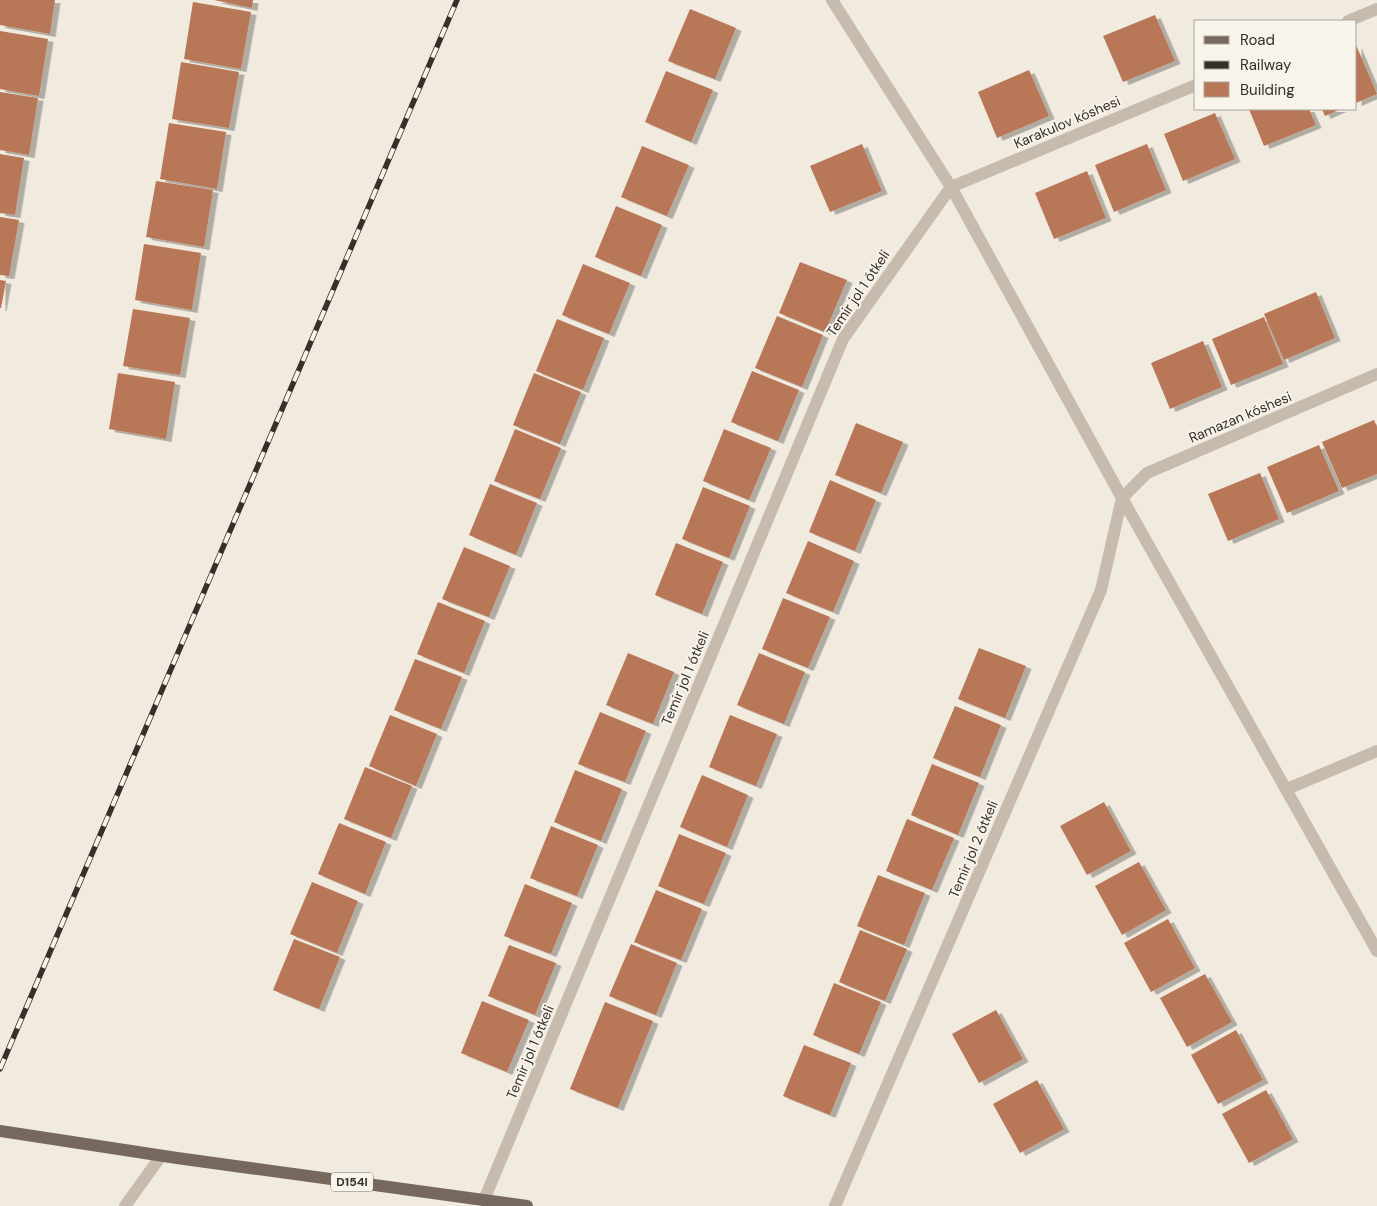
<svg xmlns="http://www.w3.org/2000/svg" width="1377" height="1206" font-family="'DM Sans',sans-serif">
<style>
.building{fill:#b87756;filter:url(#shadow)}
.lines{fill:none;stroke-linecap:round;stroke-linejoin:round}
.minor{stroke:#c7bbad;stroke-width:12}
.primary{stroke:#76685d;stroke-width:12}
.rail-casing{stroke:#362f2a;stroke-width:5.5}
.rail{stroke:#f8f3eb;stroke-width:4;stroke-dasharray:11;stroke-linecap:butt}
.labels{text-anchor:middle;stroke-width:4;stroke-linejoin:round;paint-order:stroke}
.shield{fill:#f8f3eb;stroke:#706a64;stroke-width:1}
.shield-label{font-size:12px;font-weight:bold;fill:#362f2a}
.street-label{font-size:14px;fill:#362f2a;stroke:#f8f3eb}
</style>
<defs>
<filter id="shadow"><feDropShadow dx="5.5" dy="3" stdDeviation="0" flood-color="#0004"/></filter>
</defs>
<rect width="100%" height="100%" fill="#f0eadf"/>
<path class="building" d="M0,0H55L50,34L0,25Z
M214,0H253L252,8Z
M193,2L251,12L241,69L184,59Z
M690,9L736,28L715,79L668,61Z
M1155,15L1175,61L1123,82L1103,36Z
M0,31L48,39L39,96L0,89Z
M1356,45L1377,94L1356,103Z
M181,62L239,72L229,128L172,119Z
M1029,70L1049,116L997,138L978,92Z
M666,71L713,90L691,142L645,122Z
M0,92L38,98L29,155L0,150Z
M1249,109H1309L1316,125L1264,146Z
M1322,109H1341L1325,116Z
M1215,113L1235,159L1183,181L1164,134Z
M169,123L226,132L217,189L160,179Z
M862,144L882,191L830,212L810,166Z
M1147,144L1166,190L1114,212L1095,165Z
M642,146L689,165L667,216L621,197Z
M0,154L24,158L15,215L0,213Z
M1087,171L1106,218L1054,239L1035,193Z
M156,181L213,190L204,247L146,237Z
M616,206L662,225L641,276L595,257Z
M0,217L19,220L9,276L0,275Z
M144,244L201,253L192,310L135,300Z
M800,262L847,280L825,332L779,313Z
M583,264L630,283L609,334L562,315Z
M0,280L6,281L1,308H0Z
M1316,292L1335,338L1284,360L1264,314Z
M133,309L190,318L180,375L123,366Z
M777,316L823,335L802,387L755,368Z
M1264,317L1283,364L1231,385L1212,339Z
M557,319L604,338L583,390L536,371Z
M1203,341L1222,387L1170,409L1151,363Z
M752,371L799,390L778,441L731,422Z
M118,373L175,382L166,439L109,429Z
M534,373L581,392L560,444L513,425Z
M1374,420L1377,427V474L1342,488L1322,442Z
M856,423L903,442L881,493L835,475Z
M515,429L561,448L540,499L494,481Z
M724,429L771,448L749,500L703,481Z
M1319,445L1339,491L1287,513L1267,467Z
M1260,473L1279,519L1228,541L1208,494Z
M830,480L876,500L855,551L809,532Z
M490,484L537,503L516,555L469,535Z
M703,487L750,506L729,558L682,539Z
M808,541L854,561L833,612L786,593Z
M676,543L723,562L702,614L655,595Z
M464,547L510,566L489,617L442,599Z
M783,598L830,617L808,668L762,649Z
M438,602L485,621L464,673L417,654Z
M979,648L1026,666L1005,718L958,699Z
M628,653L674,672L653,724L606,705Z
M759,653L805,672L784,724L737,705Z
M415,659L462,677L441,729L394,710Z
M955,706L1001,725L980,777L933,758Z
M600,712L646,731L625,782L578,764Z
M390,715L437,734L416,786L369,766Z
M730,715L777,734L756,786L709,767Z
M932,764L979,783L958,835L911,815Z
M365,767L412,786L391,838L344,819Z
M575,770L622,789L601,841L554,822Z
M702,775L748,795L727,847L680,827Z
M1104,802L1131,851L1087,875L1060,826Z
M907,819L954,838L932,890L886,871Z
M339,823L386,842L365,894L318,874Z
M551,826L598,845L577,896L530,878Z
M679,834L726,853L704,904L658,886Z
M1139,862L1166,910L1122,935L1095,886Z
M878,875L925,893L904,945L857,926Z
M312,882L358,901L337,953L290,934Z
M525,884L572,903L551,954L504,936Z
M656,890L702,909L681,960L634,942Z
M1168,919L1195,968L1151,992L1124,943Z
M860,930L907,949L885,1001L839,982Z
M294,939L340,957L319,1009L273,990Z
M631,944L677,963L656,1015L609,996Z
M509,945L556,963L535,1015L488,996Z
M1205,974L1232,1022L1187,1047L1160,998Z
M834,983L881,1002L859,1054L813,1035Z
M482,1001L529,1020L507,1072L461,1053Z
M605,1002L653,1021L618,1108L570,1089Z
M996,1010L1023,1059L979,1083L952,1034Z
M1236,1030L1263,1080L1218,1104L1191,1055Z
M804,1045L851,1063L830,1115L783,1096Z
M1037,1080L1064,1129L1020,1153L993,1104Z
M1266,1090L1293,1139L1249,1163L1222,1114Z"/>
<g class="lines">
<path class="minor" d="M832,0L951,187L1122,498L1377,951
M1348,21L1377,9
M1287,789L1377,751
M484,1200L843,339L951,187L1196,85
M125,1206L161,1156
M835,1206L1101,590L1122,498L1147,473L1377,374"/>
<path class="primary" d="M0,1131L177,1158L527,1206"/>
<g class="rail-casing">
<path id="rail" d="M0,1069L457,0"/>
</g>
<use href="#rail" class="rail"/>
</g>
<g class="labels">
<rect class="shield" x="331" y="1172.5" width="42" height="19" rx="4"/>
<g class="shield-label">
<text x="352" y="1186">D154l</text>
</g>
<g class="street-label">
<text transform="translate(1067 122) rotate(-23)" y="5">Karakulov kóshesi</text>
<text transform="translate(858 293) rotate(-56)" y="5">Temir jol 1 ótkeli</text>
<text transform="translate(1240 417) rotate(-23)" y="5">Ramazan kóshesi</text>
<text transform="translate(685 678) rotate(-67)" y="5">Temir jol 1 ótkeli</text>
<text transform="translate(973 849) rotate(-67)" y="5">Temir jol 2 ótkeli</text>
<text transform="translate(530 1052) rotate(-67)" y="5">Temir jol 1 ótkeli</text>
</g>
</g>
<rect x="1194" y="20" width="162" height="90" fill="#f8f3eb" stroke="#aaa59e"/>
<rect x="1204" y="36" width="25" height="8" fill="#76685d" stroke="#aaa59e"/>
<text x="1240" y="45" font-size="15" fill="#362f2a">Road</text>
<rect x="1204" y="61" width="25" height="8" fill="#362f2a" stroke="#aaa59e"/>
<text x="1240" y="70" font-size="15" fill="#362f2a">Railway</text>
<rect x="1204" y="82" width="25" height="15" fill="#b87756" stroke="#aaa59e"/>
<text x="1240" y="95" font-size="15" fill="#362f2a">Building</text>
</svg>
